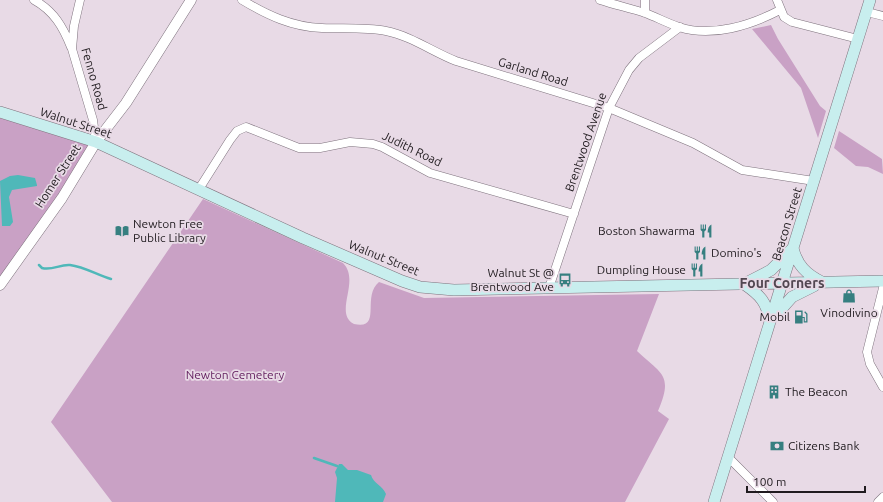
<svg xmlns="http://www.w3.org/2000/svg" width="883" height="502" font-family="Ubuntu,sans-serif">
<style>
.green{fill:#c9a1c5}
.water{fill:#4fb8b9}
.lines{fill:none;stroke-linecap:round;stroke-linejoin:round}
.stream{stroke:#4fb8b9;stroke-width:2.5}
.minor-casing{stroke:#7e727d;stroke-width:9}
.tertiary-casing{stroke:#7e727d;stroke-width:11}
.secondary-casing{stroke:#7e727d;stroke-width:12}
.minor{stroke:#fff;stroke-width:8}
.tertiary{stroke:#fff;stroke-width:10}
.secondary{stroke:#c8eeee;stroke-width:11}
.labels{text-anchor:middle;stroke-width:3.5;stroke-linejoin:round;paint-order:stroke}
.street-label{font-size:12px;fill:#201b1f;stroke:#e8dae6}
.poi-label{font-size:12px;fill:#201b1f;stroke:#e8dae6;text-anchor:start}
.park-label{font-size:12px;fill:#652261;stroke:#e8dae6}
.quarter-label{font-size:14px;font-weight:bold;fill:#524751;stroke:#e8dae6}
</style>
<rect width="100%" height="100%" fill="#e8dae6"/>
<path class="green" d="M771,25L778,39L820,106L826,111L818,138L801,88L752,29Z
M0,112L96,142L0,285Z
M839,131L882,159L883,174L868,167L856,166L834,148Z
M203,199L343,263C361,281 333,313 354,324C383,330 361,297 379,282L424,298L659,294L637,351C663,375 673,375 658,411L669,419L625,502H112L51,422Z"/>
<path class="water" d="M18,175L35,178L37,185V186L12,190L9,197L13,222L10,226H2L0,181L10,176Z
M339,464H342L348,470H357L371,475C373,483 383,486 386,494L383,502H335L337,478L335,472Z"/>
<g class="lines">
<path class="stream" d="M39,265L42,268C52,271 60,264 70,265C85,267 97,275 111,279
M314,458L337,466"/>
<g class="minor-casing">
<path id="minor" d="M34,0C54,11 63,27 71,47
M80,0L74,26L72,49L93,120L96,142
M242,0C267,15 292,27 322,28C343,29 365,27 386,31C411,36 433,52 456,61L609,108L693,143L742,170L814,181
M600,0C615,5 630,8 645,13C656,17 667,23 679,27C712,38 751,25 780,10
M777,0L784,17L792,22L858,39
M867,12L883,16
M645,13V0
M199,189L230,140L237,131L246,127L299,148H320L350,142L373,144L382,147L430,173L574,214
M549,288L609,108L629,70L639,58L680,27
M883,288L867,352L870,364L883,387
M728,457L773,502
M878,502L883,497"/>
</g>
<g class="tertiary-casing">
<path id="tertiary" d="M0,285L62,198L96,142L126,103L191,0"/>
</g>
<g class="secondary-casing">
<path id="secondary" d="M0,112L96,142L303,238L402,281L420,287L454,290L883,281
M793,248C797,265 806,274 822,282
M746,283L771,270L792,249
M744,284C760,295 767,302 770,322
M776,315L792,297L814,286
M714,502L870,0"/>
</g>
<use href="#minor" class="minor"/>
<use href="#tertiary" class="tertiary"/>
<use href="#secondary" class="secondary"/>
</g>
<defs>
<g id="library-bare" transform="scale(1.08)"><path d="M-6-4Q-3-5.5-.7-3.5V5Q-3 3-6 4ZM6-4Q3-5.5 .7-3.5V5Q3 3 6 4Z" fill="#367f80" stroke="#e8dae6" stroke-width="2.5" paint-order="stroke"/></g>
<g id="restaurant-bare" transform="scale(1.08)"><path d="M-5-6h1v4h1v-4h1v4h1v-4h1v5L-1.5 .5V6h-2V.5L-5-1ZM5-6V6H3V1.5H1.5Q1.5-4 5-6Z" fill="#367f80" stroke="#e8dae6" stroke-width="2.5" paint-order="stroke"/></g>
<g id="bus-bare" transform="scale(1.08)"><path d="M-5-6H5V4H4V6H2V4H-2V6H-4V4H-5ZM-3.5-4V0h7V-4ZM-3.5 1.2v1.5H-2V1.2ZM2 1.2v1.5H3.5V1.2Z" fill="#367f80" stroke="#e8dae6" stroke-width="2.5" paint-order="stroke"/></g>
<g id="shop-bare" transform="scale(1.08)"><path d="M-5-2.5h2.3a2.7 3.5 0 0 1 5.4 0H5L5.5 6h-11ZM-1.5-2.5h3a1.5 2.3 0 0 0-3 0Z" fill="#367f80" stroke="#e8dae6" stroke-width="2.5" paint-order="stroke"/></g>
<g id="fuel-bare" transform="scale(1.08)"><path d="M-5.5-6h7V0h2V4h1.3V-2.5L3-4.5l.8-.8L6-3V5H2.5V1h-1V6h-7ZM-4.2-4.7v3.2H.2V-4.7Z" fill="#367f80" stroke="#e8dae6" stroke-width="2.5" paint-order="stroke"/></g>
<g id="building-bare" transform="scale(1.08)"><path d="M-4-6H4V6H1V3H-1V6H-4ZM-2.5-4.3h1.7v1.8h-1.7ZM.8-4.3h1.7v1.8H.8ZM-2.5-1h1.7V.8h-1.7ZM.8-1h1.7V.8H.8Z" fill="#367f80" stroke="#e8dae6" stroke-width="2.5" paint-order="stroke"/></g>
<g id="bank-bare" transform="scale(1.08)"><path d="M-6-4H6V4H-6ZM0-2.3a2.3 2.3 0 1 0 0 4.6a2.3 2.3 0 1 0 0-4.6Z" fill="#367f80" stroke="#e8dae6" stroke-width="2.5" paint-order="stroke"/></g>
</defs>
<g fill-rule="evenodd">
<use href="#library-bare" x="122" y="231"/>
<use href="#restaurant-bare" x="706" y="231"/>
<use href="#restaurant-bare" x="700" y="253"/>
<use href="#restaurant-bare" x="697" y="270"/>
<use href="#bus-bare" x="565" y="280"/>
<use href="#shop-bare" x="849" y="296"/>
<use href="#fuel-bare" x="801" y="317"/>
<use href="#building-bare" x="774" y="392"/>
<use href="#bank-bare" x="777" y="446"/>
</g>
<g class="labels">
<g class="street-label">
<text transform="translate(533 72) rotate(17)" y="4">Garland Road</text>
<text transform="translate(94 79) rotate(74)" y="4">Fenno Road</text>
<text transform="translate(76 123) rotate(18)" y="4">Walnut Street</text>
<text transform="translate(586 142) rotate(-71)" y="4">Brentwood Avenue</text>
<text transform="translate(412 149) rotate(26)" y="4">Judith Road</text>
<text transform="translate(58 176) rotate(-57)" y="4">Homer Street</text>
<text transform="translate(787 224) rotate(-73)" y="4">Beacon Street</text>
<text transform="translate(384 258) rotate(22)" y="4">Walnut Street</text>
</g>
<g class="poi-label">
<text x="133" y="228">Newton Free<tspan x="133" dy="14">Public Library</tspan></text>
<text x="695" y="235" text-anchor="end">Boston Shawarma</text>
<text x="711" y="257">Domino's</text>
<text x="686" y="274" text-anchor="end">Dumpling House</text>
<text x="554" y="277" text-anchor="end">Walnut St @<tspan x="554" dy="14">Brentwood Ave</tspan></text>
<text x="849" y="317" text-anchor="middle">Vinodivino</text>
<text x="790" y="321" text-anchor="end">Mobil</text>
<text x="785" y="396">The Beacon</text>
<text x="788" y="450">Citizens Bank</text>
</g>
<g class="park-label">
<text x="235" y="379">Newton Cemetery</text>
</g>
<g class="quarter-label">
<text x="782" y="288">Four Corners</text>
</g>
</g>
<path d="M747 486v6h118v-6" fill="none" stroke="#201b1f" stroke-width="2"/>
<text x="753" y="486" font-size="12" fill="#201b1f" stroke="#e8dae6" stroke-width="3" paint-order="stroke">100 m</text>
</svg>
